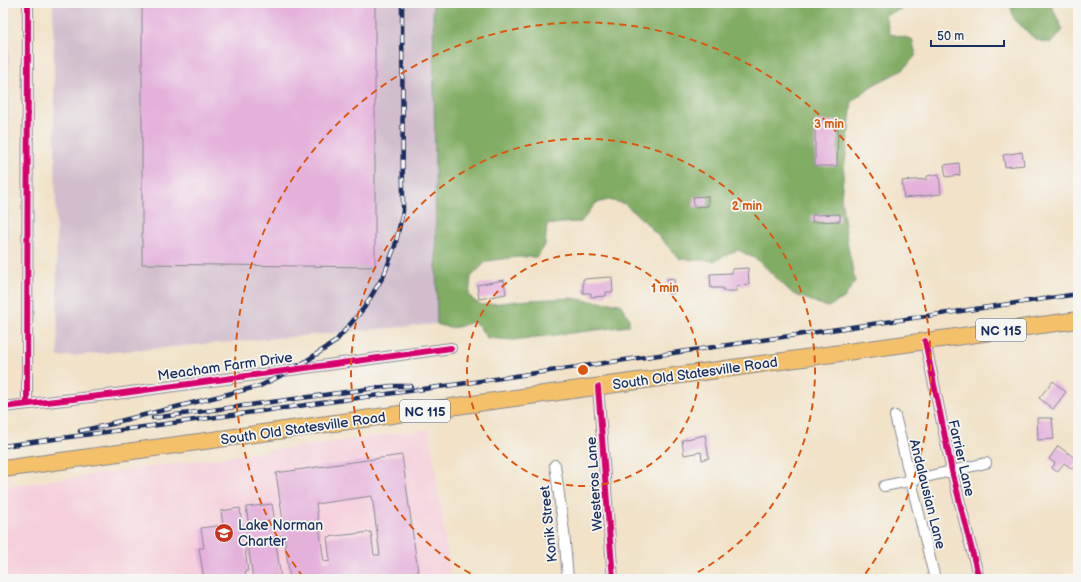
<svg xmlns="http://www.w3.org/2000/svg" width="1081" height="582" font-family="'Balsamiq Sans',sans-serif">
<style>
.built{fill:#f5cfdb}
.industrial{fill:#d1bdcc}
.forest{fill:#81ac64;stroke:#4e6e61}
.building{fill:#e4b1db;fill-rule:evenodd}
.lines{fill:none;stroke-linecap:round;stroke-linejoin:round}
.street-casing{stroke:#868893;stroke-width:12}
.primary-casing{stroke:#868893;stroke-width:18}
.street{stroke:#fff;stroke-width:10}
.primary{stroke:#f4c16b;stroke-width:16}
.rail-casing{stroke:#1b2f5e;stroke-width:4.5}
.rail{stroke:#f6f6f2;stroke-width:3;stroke-dasharray:9;stroke-linecap:butt}
.cycleway-casing{stroke:#f6f6f2;stroke-width:8}
.cycleway{stroke:#d6006c;stroke-width:6}
.ring{fill:none;stroke:#de5710;stroke-width:2;stroke-dasharray:7 5}
.labels{text-anchor:middle;stroke-width:3.5;stroke-linejoin:round;paint-order:stroke}
.shield{fill:#f6f6f2;stroke:#5d6b8a;stroke-width:1}
.shield-label{font-size:13px;font-weight:bold;fill:#1b2f5e}
.street-label{font-size:14px;fill:#1b2f5e;stroke:#f6f6f2}
.poi-label{font-size:14px;fill:#1b2f5e;stroke:#f6f6f2;text-anchor:start}
.centre{fill:#de5710;stroke:#f6f6f2;stroke-width:2}
.ring-label{font-size:12px;text-anchor:middle;font-weight:bold;fill:#de5710;stroke:#f6f6f2;stroke-width:3.5;stroke-linejoin:round;paint-order:stroke}
</style>
<rect width="100%" height="100%" fill="#f6f6f2"/>
<filter id="ink" filterUnits="userSpaceOnUse"><feTurbulence type="fractalNoise" baseFrequency=".025" numOctaves="2"/><feDisplacementMap in="SourceGraphic" scale="8" xChannelSelector="R" yChannelSelector="G"/><feConvolveMatrix kernelMatrix="1 2 1 2 8 2 1 2 1" color-interpolation-filters="sRGB"/></filter>
<filter id="wash" filterUnits="userSpaceOnUse"><feTurbulence type="fractalNoise" baseFrequency=".012" numOctaves="4" result="noise"/><feDisplacementMap in="SourceGraphic" scale="16" xChannelSelector="R" yChannelSelector="G"/><feGaussianBlur stdDeviation="0.9" result="paint"/><feColorMatrix in="noise" values="0 0 0 0 0 0 0 0 0 0 0 0 0 0 0 0 0 1.4 0 .05"/><feComposite in="paint" operator="in"/></filter>
<g filter="url(#wash)">
<rect width="100%" height="100%" fill="#f1e2c8"/>
<path class="built" d="M429,429L451,579H3V487Z"/>
<path class="industrial" d="M3,3H9L7,363L3,370Z
M53,3H433L437,324L58,357Z"/>
<path class="forest" d="M433,3H904L901,9L885,15L890,34L912,39L916,55L903,70L873,85L852,101L841,197L848,247L855,281L844,298L828,307L793,294L758,260L738,250L714,261L680,259L645,222L625,204L609,200L596,203L581,222L561,223L547,225L545,245L536,257H517L487,261L471,277L469,295L474,301L482,305L529,300L571,298L590,301L620,304L629,318V326L513,340L487,338L478,325L472,322C457,328 452,330 437,324Z
M1010,3H1050L1063,30L1051,43L1036,40L1014,19Z"/>
<g id="blocks">
<path class="building" d="M142,3H375V267L142,264Z
M815,121H838L837,166H815Z
M1022,152L1024,165L1005,167L1003,155Z
M959,163L960,175L946,177L944,165Z
M939,174L941,194L904,198L902,181L927,179V176Z
M708,196V206L694,207L693,197Z
M840,214V221L812,222V215Z
M748,268L749,285L736,286V291H723V288H711L710,274L732,273V269Z
M612,277L613,292H606V296L591,297V293H583V279Z
M674,278L675,293L668,294L667,279Z
M504,280L506,294L479,299L477,285Z
M1053,381L1066,392L1053,409L1039,398Z
M1037,418H1052L1054,439L1038,440Z
M705,435L709,458L702,460L701,452L684,455L682,440Z
M1058,446L1078,460L1072,469L1064,463L1057,472L1052,468L1055,463L1049,459Z
M402,455L419,579H290L284,535L244,542L248,571H245L246,579H204L199,548H204L201,528L223,525L221,511L240,508L242,527L249,526L246,507L272,504L275,522L283,521L276,473ZM372,496L380,555H374L371,532L327,537L330,561L324,562L316,504Z
M276,542L281,579H253L248,545Z"/>
</g>
</g>
<g filter="url(#ink)">
<use href="#blocks" fill-opacity="0" stroke="#868893" stroke-width="1"/>
<g class="lines">
<g class="street-casing">
<path id="street" d="M925,341L952,471L979,579
M598,387L613,579
M27,404L28,3
M3,407L116,394L451,348
M895,416L935,579
M555,465L564,532L568,579
M884,486L904,482L986,463"/>
</g>
<g class="primary-casing">
<path id="primary" d="M3,469L1078,320"/>
</g>
<use href="#street" class="street"/>
<use href="#primary" class="primary"/>
<g class="rail-casing">
<path id="rail" d="M153,418L391,386H411
M112,423L260,386L294,369L335,342L364,308L384,275L395,246L403,211L402,3
M80,431L117,423
M3,446L453,385L1078,294"/>
</g>
<use href="#rail" class="rail"/>
<g class="cycleway-casing">
<path id="cycleway" d="M925,341L952,471L979,579
M598,387L613,579
M27,404L28,3
M3,407L116,394L451,348"/>
</g>
<use href="#cycleway" class="cycleway"/>
</g>
</g>
<g class="ring">
<circle cx="583" cy="370" r="116"/>
<path d="M481 579A232 232 0 1 1 685 579"/>
<path d="M303 577A348 348 0 1 1 863 577"/>
</g>
<defs>
<g id="school-disc" transform="scale(1)"><circle r="9.5" fill="#c8321e" stroke="#f6f6f2"/><path d="M0-5L7-2L0 1L-7-2ZM-4 1L0 2.5L4 1V4Q0 6-4 4Z" fill="#fff"/></g>
</defs>
<g fill-rule="evenodd">
<use href="#school-disc" x="224" y="533"/>
</g>
<g class="labels">
<g class="shield">
<rect x="976" y="319" width="50" height="22" rx="3"/>
<rect x="400" y="400" width="50" height="22" rx="3"/>
</g>
<g class="shield-label">
<text x="1001" y="335">NC 115</text>
<text x="425" y="416">NC 115</text>
</g>
<g class="street-label">
<text transform="translate(225 366) rotate(-8)" y="5">Meacham Farm Drive</text>
<text transform="translate(695 373) rotate(-8)" y="5">South Old Statesville Road</text>
<text transform="translate(303 428) rotate(-8)" y="5">South Old Statesville Road</text>
<text transform="translate(962 458) rotate(77)" y="5">Farrier Lane</text>
<text transform="translate(594 484) rotate(-94)" y="5">Westeros Lane</text>
<text transform="translate(928 494) rotate(76)" y="5">Andalausian Lane</text>
<text transform="translate(548 524) rotate(-96)" y="5">Konik Street</text>
</g>
<g class="poi-label">
<text x="238" y="530">Lake Norman<tspan x="238" dy="16">Charter</tspan></text>
</g>
</g>
<circle cx="583" cy="370" r="6" class="centre"/>
<g class="ring-label">
<text x="829" y="128">3 min</text>
<text x="747" y="210">2 min</text>
<text x="665" y="292">1 min</text>
</g>
<rect width="1081" height="582" fill="none" stroke="#f6f6f2" stroke-width="16"/>
<path d="M931 40v6h73v-6" fill="none" stroke="#1b2f5e" stroke-width="2"/>
<text x="937" y="40" font-size="12" fill="#1b2f5e" stroke="#f6f6f2" stroke-width="3" paint-order="stroke">50 m</text>
</svg>
